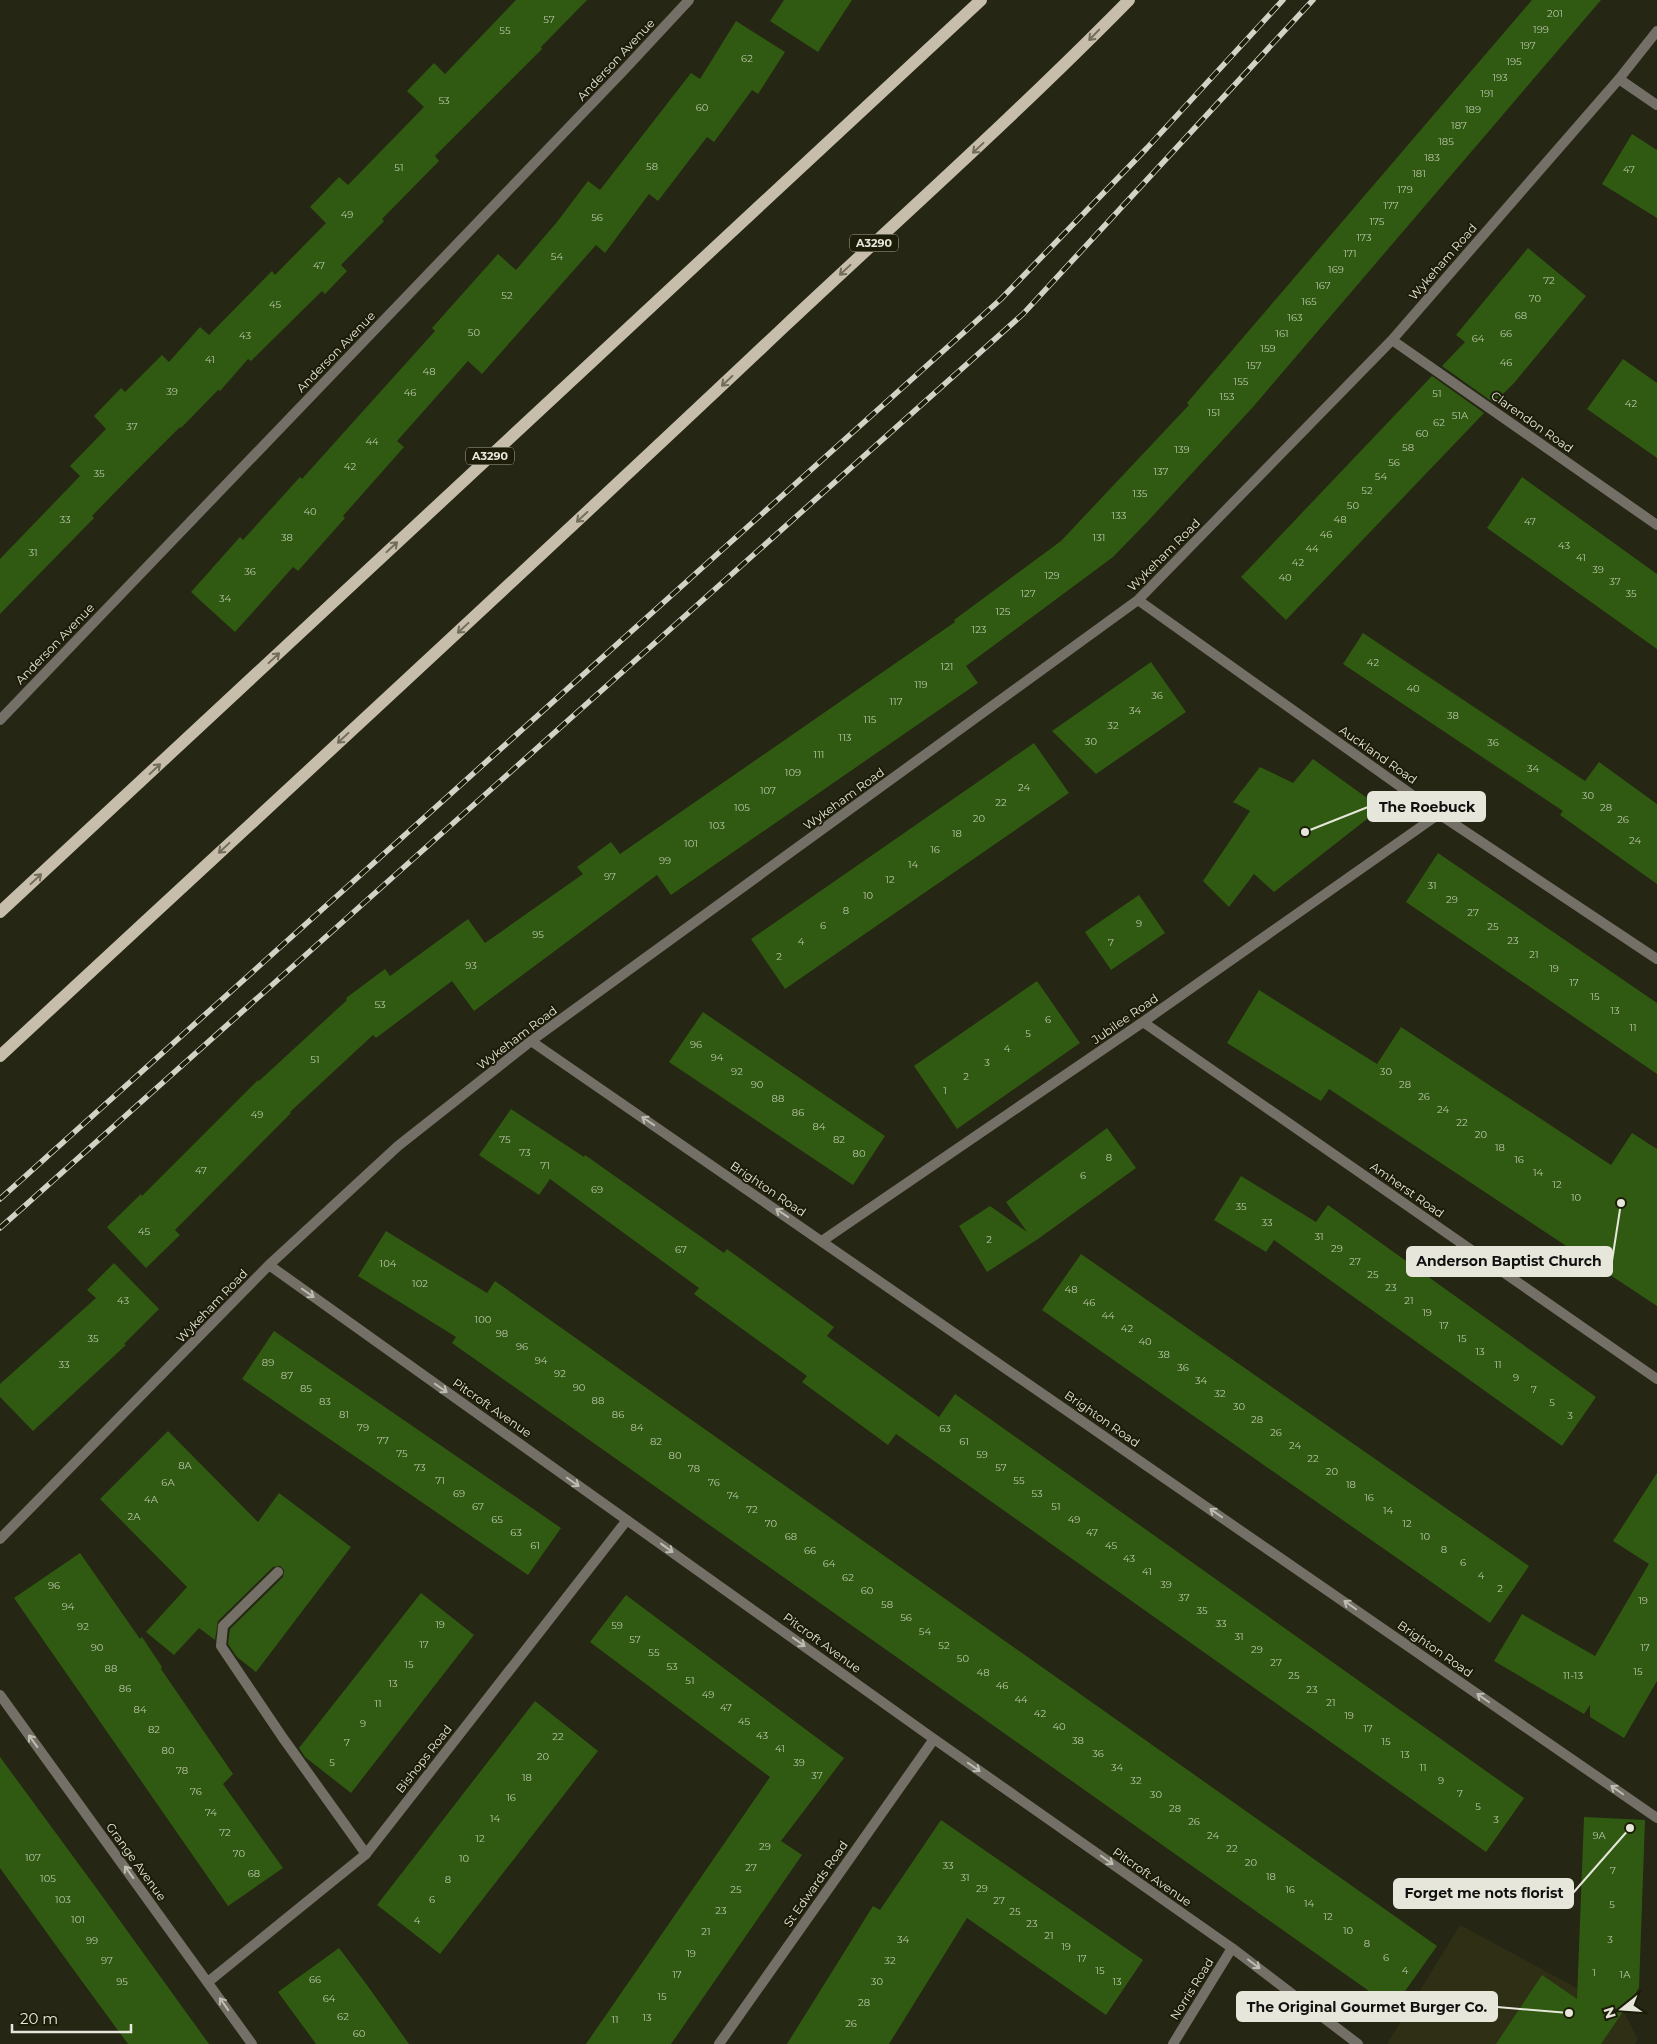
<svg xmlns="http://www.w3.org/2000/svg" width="1657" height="2044" font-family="Montserrat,sans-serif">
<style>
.built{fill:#2f2f15}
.building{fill:#305a11}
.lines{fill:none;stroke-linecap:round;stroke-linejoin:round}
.service{stroke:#757067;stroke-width:10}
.minor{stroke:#757067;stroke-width:10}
.primary{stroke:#c7bdab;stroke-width:12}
.rail-casing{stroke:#d2d3c6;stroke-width:5.5}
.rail{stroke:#1c1c09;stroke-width:4;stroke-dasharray:11;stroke-linecap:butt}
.oneway{stroke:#726c5a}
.oneway2{stroke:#bebdb2}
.labels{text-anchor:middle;stroke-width:4;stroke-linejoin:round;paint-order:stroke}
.number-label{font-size:10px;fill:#b8c4a8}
.shield{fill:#1c1c09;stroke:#a9aa9b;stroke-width:1}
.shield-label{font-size:11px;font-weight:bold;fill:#e6e7da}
.street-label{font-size:12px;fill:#e6e7da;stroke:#1c1c09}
.leader{fill:none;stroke:#e6e7da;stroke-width:2}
.callout-dot{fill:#e6e7da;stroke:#1c1c09;stroke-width:2}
.callout{fill:#e6e7da;stroke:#e6e7da;stroke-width:2}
.callout-label{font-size:14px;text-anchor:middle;font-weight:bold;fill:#111}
</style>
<rect width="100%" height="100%" fill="#252613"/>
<path class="built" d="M1460,1925L1625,2014L1638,2039L1635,2044H1387Z"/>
<path class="building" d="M516,0H587L541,47L542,49L435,156L439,161L382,219L384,221L341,265L347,271L325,294L322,291L251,361L248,359L220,391L218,390L181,428L180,427L128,479L92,516L94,518L0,614V559L80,476L70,466L106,429L94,416L121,388L125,392L162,355L169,362L200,327L209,335L272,271L275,275L326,223L310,207L339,177L348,185L424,107L407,91L434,63L445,74Z
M784,0H852L818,52L770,21Z
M1532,0H1601L1253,407L1148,521L1113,557L966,666L978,683L671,895L657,875L474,1011L452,981L376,1038L373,1035L290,1112L291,1113L175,1230L180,1235L146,1268L107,1227L141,1194L142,1196L258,1080L259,1081L347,1000L346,998L385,969L390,976L468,919L485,943L583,874L577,867L611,842L620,854L955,622L954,620L1061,541L1189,405L1187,403Z
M736,21L785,52L758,94L752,90L714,142L707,137L658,201L649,194L605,253L596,245L482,374L468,361L397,441L404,447L343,516L345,518L298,571L293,567L235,632L191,592L240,537L243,540L300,477L302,479L435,331L432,328L498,254L516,270L557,222L588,181L600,190L691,73L700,79Z
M1632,134L1657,150V218L1602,184Z
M1528,248L1586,296L1514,383L1494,403L1442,366L1465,342L1456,335Z
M1623,359L1657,383V458L1587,409Z
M1432,376L1484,413L1286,620L1241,577Z
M1522,477L1657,574V649L1487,528Z
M1363,633L1585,781L1599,762L1657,804V884L1560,815L1563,811L1343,664Z
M1151,662L1186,712L1096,774L1052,731Z
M1034,743L1069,793L785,989L751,939Z
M1313,759L1381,808L1274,892L1254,874L1229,907L1203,881L1250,811L1233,802L1260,767L1293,783Z
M1438,853L1657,1003V1074L1406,902Z
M1139,895L1165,933L1111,970L1085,932Z
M1037,981L1080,1043L957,1129L914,1066Z
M1259,990L1377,1064L1401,1027L1611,1165L1632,1133L1657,1149V1306L1329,1089L1321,1101L1227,1043Z
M703,1012L885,1136L853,1185L669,1062Z
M511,1109L584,1157L585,1155L724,1253L727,1249L834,1327L827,1336L939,1417L955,1394L1524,1798L1486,1852L896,1434L888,1445L802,1382L807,1376L694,1294L699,1288L550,1179L539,1195L479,1155Z
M1107,1128L1136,1168L1038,1239L987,1272L959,1226L990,1206L1027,1232L1006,1202Z
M1241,1176L1316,1222L1328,1205L1596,1397L1562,1446L1274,1240L1266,1252L1214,1220Z
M386,1231L487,1293L495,1281L1437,1946L1393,2008L452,1343L456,1337L358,1276Z
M1081,1254L1529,1566L1490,1623L1042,1310Z
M114,1263L159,1309L124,1344L126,1345L33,1431L0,1397V1384L96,1298L87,1290Z
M274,1331L561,1528L528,1575L242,1379Z
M168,1431L258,1522L279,1493L351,1547L256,1672L237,1657L228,1644L230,1629L283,1577L284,1570L280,1566L273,1567L218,1621L215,1640L199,1628L174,1655L146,1632L187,1587L100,1499Z
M1657,1473V1681L1624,1738L1590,1717V1705L1584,1714L1494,1661L1522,1614L1595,1656L1649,1564L1613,1541Z
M80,1553L140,1639L142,1637L162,1667L161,1669L233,1774L223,1784L283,1868L228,1906L14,1598Z
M421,1593L474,1635L351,1793L305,1757L299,1748Z
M626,1595L844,1758L781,1841L802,1855L671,2044H586L770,1777L590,1642Z
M535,1701L598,1751L440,1954L377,1905Z
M0,1757L97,1889L209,2044H128L73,1969L0,1868Z
M1584,1817L1645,1820L1639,1988L1601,2044H1496L1542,1975L1577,1999Z
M941,1820L1143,1960L1106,2015L967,1918L889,2044H787L873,1906L880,1910Z
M339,1948L367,1985L409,2044H316L278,1992Z"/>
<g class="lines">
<path class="service" d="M278,1572L223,1626L221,1646L283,1738L366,1854"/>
<path class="minor" d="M1619,79L1657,105
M1392,340L1657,525
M1138,600L1439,814L1657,959
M0,720L624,70L689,0
M1143,1022L1657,1379
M531,1041L1657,1818
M822,1241L1143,1022L1439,814
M269,1265L934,1739L1232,1948L1358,2044
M0,1539L269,1265L398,1146L531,1041L1138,600L1392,340L1619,79L1657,31
M0,1695L252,2044
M208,1982L366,1854L627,1520
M719,2044L934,1739
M1173,2044L1232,1948"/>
<path class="primary" d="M0,912L981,0
M0,1056C262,813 525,572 785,326C900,218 1018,113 1129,0"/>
<g class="rail-casing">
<path id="rail" d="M0,1199L1001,299L1147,148L1283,0
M0,1228L1023,314L1313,0"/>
</g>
<use href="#rail" class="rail"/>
</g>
<defs><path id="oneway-shaft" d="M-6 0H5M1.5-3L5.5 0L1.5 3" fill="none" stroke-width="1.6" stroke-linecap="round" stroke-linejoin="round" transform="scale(1.25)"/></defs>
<g class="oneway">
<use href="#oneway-shaft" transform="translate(1094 35) rotate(134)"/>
<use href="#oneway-shaft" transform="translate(978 148) rotate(137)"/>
<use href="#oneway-shaft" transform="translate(845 270) rotate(137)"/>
<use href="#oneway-shaft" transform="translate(727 381) rotate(137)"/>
<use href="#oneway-shaft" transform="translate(582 517) rotate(137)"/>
<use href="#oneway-shaft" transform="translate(392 547) rotate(-43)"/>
<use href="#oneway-shaft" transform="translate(463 628) rotate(137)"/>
<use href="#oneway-shaft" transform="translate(274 658) rotate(-43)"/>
<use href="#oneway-shaft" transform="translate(343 738) rotate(137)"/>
<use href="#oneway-shaft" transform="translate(155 769) rotate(-43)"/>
<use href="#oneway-shaft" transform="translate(224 848) rotate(137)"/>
<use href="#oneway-shaft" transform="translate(36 879) rotate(-43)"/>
</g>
<g class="oneway2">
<use href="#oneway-shaft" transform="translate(648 1121) rotate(-146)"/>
<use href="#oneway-shaft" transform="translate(782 1213) rotate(-146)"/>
<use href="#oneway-shaft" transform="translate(308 1293) rotate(35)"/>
<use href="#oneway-shaft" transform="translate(441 1388) rotate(35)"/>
<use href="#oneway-shaft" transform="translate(573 1482) rotate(35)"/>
<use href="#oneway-shaft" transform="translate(1216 1513) rotate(-145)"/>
<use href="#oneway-shaft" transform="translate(667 1548) rotate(36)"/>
<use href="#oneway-shaft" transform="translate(1350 1605) rotate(-145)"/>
<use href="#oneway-shaft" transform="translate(799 1642) rotate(36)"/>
<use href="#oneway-shaft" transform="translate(1483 1698) rotate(-145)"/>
<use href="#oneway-shaft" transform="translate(33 1741) rotate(-126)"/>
<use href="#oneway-shaft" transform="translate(974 1767) rotate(35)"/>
<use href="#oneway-shaft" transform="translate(1617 1790) rotate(-145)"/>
<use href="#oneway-shaft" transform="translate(1107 1860) rotate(35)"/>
<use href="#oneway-shaft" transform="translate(129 1872) rotate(-126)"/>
<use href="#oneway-shaft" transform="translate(1254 1964) rotate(37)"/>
<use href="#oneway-shaft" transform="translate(224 2004) rotate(-125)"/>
</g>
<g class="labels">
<g class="number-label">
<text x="1555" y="17">201</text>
<text x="549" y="23">57</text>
<text x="1541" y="33">199</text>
<text x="505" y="34">55</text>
<text x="1528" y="49">197</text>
<text x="747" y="62">62</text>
<text x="1514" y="65">195</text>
<text x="1500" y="81">193</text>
<text x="1487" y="97">191</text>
<text x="444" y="104">53</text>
<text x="702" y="111">60</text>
<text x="1473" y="113">189</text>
<text x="1459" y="129">187</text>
<text x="1446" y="145">185</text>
<text x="1432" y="161">183</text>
<text x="652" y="170">58</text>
<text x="399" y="171">51</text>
<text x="1629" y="173">47</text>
<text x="1419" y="177">181</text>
<text x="1405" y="193">179</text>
<text x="1391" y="209">177</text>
<text x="347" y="218">49</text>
<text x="597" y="221">56</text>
<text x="1377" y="225">175</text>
<text x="1364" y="241">173</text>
<text x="1350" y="257">171</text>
<text x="557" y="260">54</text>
<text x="319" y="269">47</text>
<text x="1336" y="273">169</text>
<text x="1549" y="284">72</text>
<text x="1323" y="289">167</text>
<text x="507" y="299">52</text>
<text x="1535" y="302">70</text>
<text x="1309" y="305">165</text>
<text x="275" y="308">45</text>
<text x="1521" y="319">68</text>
<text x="1295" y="321">163</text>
<text x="474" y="336">50</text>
<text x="1282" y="337">161</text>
<text x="1506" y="337">66</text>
<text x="245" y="339">43</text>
<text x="1478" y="342">64</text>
<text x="1268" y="352">159</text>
<text x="210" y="363">41</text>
<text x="1506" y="366">46</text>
<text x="1254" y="369">157</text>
<text x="429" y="375">48</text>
<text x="1241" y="385">155</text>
<text x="172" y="395">39</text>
<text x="410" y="396">46</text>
<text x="1437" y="397">51</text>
<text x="1227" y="400">153</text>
<text x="1631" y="407">42</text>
<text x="1214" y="416">151</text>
<text x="1460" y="419">51A</text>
<text x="1439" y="426">62</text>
<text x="132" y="430">37</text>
<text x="1422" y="437">60</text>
<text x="372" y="445">44</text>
<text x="1408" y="451">58</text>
<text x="1182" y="453">139</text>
<text x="1394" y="466">56</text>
<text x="350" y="470">42</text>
<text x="1161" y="475">137</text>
<text x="99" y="477">35</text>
<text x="1381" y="480">54</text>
<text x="1367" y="494">52</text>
<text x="1140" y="497">135</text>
<text x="1353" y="509">50</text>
<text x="310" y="515">40</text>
<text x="1119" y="519">133</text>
<text x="65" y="523">33</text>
<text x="1340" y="523">48</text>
<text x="1530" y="525">47</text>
<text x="1326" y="538">46</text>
<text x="287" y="541">38</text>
<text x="1099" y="541">131</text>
<text x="1564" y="549">43</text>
<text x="1312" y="552">44</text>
<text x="33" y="556">31</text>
<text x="1581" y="561">41</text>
<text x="1298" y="566">42</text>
<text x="1598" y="573">39</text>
<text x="250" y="575">36</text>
<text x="1052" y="579">129</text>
<text x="1285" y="581">40</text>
<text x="1615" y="585">37</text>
<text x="1028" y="597">127</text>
<text x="1631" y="597">35</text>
<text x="225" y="602">34</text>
<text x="1003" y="615">125</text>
<text x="979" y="633">123</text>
<text x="1373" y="666">42</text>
<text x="947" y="670">121</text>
<text x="921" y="688">119</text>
<text x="1413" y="692">40</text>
<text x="1157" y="699">36</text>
<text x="896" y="705">117</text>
<text x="1135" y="714">34</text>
<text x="1453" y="719">38</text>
<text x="870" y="723">115</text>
<text x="1113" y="729">32</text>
<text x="845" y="741">113</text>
<text x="1091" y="745">30</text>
<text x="1493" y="746">36</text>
<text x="819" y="758">111</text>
<text x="1533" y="772">34</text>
<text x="793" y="776">109</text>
<text x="1024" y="791">24</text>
<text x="768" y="794">107</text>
<text x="1588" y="799">30</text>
<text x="1001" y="806">22</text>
<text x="742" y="811">105</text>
<text x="1606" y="811">28</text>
<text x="979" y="822">20</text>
<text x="1623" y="823">26</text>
<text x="717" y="829">103</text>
<text x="957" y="837">18</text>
<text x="1635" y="844">24</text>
<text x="691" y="847">101</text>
<text x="935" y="853">16</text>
<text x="665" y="864">99</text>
<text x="913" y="868">14</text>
<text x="610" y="880">97</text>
<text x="890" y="883">12</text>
<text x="1432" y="889">31</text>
<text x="868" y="899">10</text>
<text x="1452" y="903">29</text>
<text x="846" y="914">8</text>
<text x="1473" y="916">27</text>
<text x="1139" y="927">9</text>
<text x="823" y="929">6</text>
<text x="1493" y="930">25</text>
<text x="538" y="938">95</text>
<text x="1513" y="944">23</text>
<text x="801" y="945">4</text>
<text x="1111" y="946">7</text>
<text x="1534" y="958">21</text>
<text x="779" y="960">2</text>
<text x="471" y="969">93</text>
<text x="1554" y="972">19</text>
<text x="1574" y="986">17</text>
<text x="1595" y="1000">15</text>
<text x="380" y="1008">53</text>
<text x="1615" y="1014">13</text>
<text x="1048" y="1023">6</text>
<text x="1633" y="1031">11</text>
<text x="1028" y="1037">5</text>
<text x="696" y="1048">96</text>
<text x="1007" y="1052">4</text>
<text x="717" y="1061">94</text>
<text x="315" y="1063">51</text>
<text x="987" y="1066">3</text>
<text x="737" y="1075">92</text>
<text x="1386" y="1075">30</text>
<text x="966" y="1080">2</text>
<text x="757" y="1088">90</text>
<text x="1405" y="1088">28</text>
<text x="945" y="1094">1</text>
<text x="1424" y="1100">26</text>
<text x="778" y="1102">88</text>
<text x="1443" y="1113">24</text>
<text x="798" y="1116">86</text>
<text x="257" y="1118">49</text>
<text x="1462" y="1126">22</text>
<text x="819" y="1130">84</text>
<text x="1481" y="1138">20</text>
<text x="505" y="1143">75</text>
<text x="839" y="1143">82</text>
<text x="1500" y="1151">18</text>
<text x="525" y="1156">73</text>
<text x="859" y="1157">80</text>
<text x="1109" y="1161">8</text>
<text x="1519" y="1163">16</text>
<text x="545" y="1169">71</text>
<text x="201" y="1174">47</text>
<text x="1538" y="1176">14</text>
<text x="1083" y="1179">6</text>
<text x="1557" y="1188">12</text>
<text x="597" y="1193">69</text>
<text x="1576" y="1201">10</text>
<text x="1241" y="1210">35</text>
<text x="1267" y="1226">33</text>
<text x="144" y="1235">45</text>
<text x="1319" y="1240">31</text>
<text x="989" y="1243">2</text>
<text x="1337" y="1252">29</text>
<text x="681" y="1253">67</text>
<text x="1355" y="1265">27</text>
<text x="388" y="1267">104</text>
<text x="1373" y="1278">25</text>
<text x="420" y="1287">102</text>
<text x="1391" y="1291">23</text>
<text x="1071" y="1293">48</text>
<text x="123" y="1304">43</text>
<text x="1409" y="1304">21</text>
<text x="1089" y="1306">46</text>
<text x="1427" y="1316">19</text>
<text x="1108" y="1319">44</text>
<text x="483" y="1323">100</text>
<text x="1444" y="1329">17</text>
<text x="1127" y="1332">42</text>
<text x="502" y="1337">98</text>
<text x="93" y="1342">35</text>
<text x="1462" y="1342">15</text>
<text x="1145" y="1345">40</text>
<text x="522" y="1350">96</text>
<text x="1480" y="1355">13</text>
<text x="1164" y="1358">38</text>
<text x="541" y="1364">94</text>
<text x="268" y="1366">89</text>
<text x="64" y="1368">33</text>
<text x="1498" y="1368">11</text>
<text x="1183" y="1371">36</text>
<text x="560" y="1377">92</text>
<text x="287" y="1379">87</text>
<text x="1516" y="1381">9</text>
<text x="1201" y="1384">34</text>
<text x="579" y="1391">90</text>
<text x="306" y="1392">85</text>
<text x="1534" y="1393">7</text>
<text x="1220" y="1397">32</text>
<text x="598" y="1404">88</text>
<text x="325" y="1405">83</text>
<text x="1552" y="1406">5</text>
<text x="1239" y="1410">30</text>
<text x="344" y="1418">81</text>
<text x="618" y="1418">86</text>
<text x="1570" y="1419">3</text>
<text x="1257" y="1423">28</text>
<text x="363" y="1431">79</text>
<text x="637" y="1431">84</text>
<text x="945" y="1432">63</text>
<text x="1276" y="1436">26</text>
<text x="383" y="1444">77</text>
<text x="656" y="1445">82</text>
<text x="964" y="1445">61</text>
<text x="1295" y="1449">24</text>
<text x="402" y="1457">75</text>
<text x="982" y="1458">59</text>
<text x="675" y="1459">80</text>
<text x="1313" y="1462">22</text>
<text x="185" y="1469">8A</text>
<text x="420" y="1471">73</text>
<text x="1001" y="1471">57</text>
<text x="694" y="1472">78</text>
<text x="1332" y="1475">20</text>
<text x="440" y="1484">71</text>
<text x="1019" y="1484">55</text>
<text x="168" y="1486">6A</text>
<text x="714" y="1486">76</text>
<text x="1351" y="1488">18</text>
<text x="459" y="1497">69</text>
<text x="1037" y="1497">53</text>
<text x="733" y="1499">74</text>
<text x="1369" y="1501">16</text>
<text x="151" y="1503">4A</text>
<text x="478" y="1510">67</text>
<text x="1056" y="1510">51</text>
<text x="752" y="1513">72</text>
<text x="1388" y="1514">14</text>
<text x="134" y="1520">2A</text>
<text x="497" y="1523">65</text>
<text x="1074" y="1523">49</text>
<text x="771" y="1527">70</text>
<text x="1407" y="1527">12</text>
<text x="516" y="1536">63</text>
<text x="1092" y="1536">47</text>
<text x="791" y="1540">68</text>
<text x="1425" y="1540">10</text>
<text x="535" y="1549">61</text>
<text x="1111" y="1549">45</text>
<text x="1444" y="1553">8</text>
<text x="810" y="1554">66</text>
<text x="1129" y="1562">43</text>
<text x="1463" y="1566">6</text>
<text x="829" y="1567">64</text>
<text x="1147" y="1575">41</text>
<text x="1481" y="1579">4</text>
<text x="848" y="1581">62</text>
<text x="1166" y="1588">39</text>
<text x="54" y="1589">96</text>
<text x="1500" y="1592">2</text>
<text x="867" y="1594">60</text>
<text x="1184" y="1601">37</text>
<text x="1643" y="1604">19</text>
<text x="887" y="1608">58</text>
<text x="68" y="1610">94</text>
<text x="1202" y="1614">35</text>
<text x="906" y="1621">56</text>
<text x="1221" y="1627">33</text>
<text x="440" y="1628">19</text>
<text x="617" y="1629">59</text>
<text x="83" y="1630">92</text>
<text x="925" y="1635">54</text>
<text x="1239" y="1640">31</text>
<text x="635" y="1643">57</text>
<text x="424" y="1648">17</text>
<text x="944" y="1649">52</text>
<text x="97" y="1651">90</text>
<text x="1645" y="1651">17</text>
<text x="1257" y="1653">29</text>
<text x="654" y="1656">55</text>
<text x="963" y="1662">50</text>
<text x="1276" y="1666">27</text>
<text x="409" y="1668">15</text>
<text x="672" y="1670">53</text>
<text x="111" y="1672">88</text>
<text x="1638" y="1675">15</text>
<text x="983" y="1676">48</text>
<text x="1294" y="1679">25</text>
<text x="1573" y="1679">11-13</text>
<text x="690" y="1684">51</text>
<text x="393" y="1687">13</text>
<text x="1002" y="1689">46</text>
<text x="125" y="1692">86</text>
<text x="1312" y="1693">23</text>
<text x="708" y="1698">49</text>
<text x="1021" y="1703">44</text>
<text x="1331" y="1706">21</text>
<text x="378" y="1707">11</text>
<text x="726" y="1711">47</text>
<text x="140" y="1713">84</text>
<text x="1040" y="1717">42</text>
<text x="1349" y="1719">19</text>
<text x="744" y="1725">45</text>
<text x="363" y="1727">9</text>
<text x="1059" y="1730">40</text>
<text x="1368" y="1732">17</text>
<text x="154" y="1733">82</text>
<text x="762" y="1739">43</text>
<text x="558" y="1740">22</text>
<text x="1078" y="1744">38</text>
<text x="1386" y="1745">15</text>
<text x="347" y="1746">7</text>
<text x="780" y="1752">41</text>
<text x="168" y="1754">80</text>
<text x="1098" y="1757">36</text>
<text x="1405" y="1758">13</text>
<text x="543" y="1760">20</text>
<text x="332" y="1766">5</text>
<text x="799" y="1766">39</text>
<text x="1117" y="1771">34</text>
<text x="1423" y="1771">11</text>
<text x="182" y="1774">78</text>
<text x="817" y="1779">37</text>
<text x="527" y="1781">18</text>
<text x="1136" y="1784">32</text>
<text x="1441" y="1784">9</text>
<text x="196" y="1795">76</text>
<text x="1460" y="1797">7</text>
<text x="1156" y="1798">30</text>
<text x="511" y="1801">16</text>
<text x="1478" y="1810">5</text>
<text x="1175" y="1812">28</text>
<text x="211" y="1816">74</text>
<text x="495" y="1822">14</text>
<text x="1496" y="1823">3</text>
<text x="1194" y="1825">26</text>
<text x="225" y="1836">72</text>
<text x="1213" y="1839">24</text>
<text x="1599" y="1839">9A</text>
<text x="480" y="1842">12</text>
<text x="765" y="1850">29</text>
<text x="1232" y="1852">22</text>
<text x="239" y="1857">70</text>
<text x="33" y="1861">107</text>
<text x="464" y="1862">10</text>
<text x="1251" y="1866">20</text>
<text x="948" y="1869">33</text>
<text x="751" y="1871">27</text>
<text x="1613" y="1874">7</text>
<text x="254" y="1877">68</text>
<text x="1271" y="1880">18</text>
<text x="965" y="1881">31</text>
<text x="48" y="1882">105</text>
<text x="448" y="1883">8</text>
<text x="982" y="1892">29</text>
<text x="736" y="1893">25</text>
<text x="1290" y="1893">16</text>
<text x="63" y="1903">103</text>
<text x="432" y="1903">6</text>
<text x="999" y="1904">27</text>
<text x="1309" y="1907">14</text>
<text x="1612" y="1908">5</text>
<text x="721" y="1914">23</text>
<text x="1015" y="1915">25</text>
<text x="1328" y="1920">12</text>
<text x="78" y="1923">101</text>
<text x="417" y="1924">4</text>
<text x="1032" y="1927">23</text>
<text x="1348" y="1934">10</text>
<text x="706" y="1935">21</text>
<text x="1049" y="1939">21</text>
<text x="903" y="1943">34</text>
<text x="1610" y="1943">3</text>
<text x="92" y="1944">99</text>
<text x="1367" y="1947">8</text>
<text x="1066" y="1950">19</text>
<text x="691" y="1957">19</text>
<text x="1386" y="1961">6</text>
<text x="1082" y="1962">17</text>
<text x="107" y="1964">97</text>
<text x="890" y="1964">32</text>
<text x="1100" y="1974">15</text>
<text x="1405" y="1974">4</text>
<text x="1594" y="1976">1</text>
<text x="677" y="1978">17</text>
<text x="1625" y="1978">1A</text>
<text x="315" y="1983">66</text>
<text x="122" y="1985">95</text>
<text x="877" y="1985">30</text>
<text x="1117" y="1985">13</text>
<text x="662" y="2000">15</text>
<text x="329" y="2002">64</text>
<text x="864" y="2006">28</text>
<text x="343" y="2020">62</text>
<text x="647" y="2021">13</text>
<text x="615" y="2023">11</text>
<text x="851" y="2027">26</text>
<text x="359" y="2037">60</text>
</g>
<g class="shield">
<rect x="850" y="234.5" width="48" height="17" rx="4"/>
<rect x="466" y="447.5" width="48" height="17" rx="4"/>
</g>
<g class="shield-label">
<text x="874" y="247">A3290</text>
<text x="490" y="460">A3290</text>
</g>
<g class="street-label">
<text transform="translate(616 60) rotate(-47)" y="4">Anderson Avenue</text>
<text transform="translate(1443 262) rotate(-49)" y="4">Wykeham Road</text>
<text transform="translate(336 352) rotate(-46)" y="4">Anderson Avenue</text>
<text transform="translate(1532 422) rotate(35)" y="4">Clarendon Road</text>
<text transform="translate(1164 555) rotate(-45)" y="4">Wykeham Road</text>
<text transform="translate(55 644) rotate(-46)" y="4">Anderson Avenue</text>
<text transform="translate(1378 755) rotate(35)" y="4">Auckland Road</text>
<text transform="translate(844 799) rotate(-36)" y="4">Wykeham Road</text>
<text transform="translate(1125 1019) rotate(-35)" y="4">Jubilee Road</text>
<text transform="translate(517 1038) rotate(-37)" y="4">Wykeham Road</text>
<text transform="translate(768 1189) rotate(34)" y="4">Brighton Road</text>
<text transform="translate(1407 1190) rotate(35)" y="4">Amherst Road</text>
<text transform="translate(212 1306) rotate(-46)" y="4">Wykeham Road</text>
<text transform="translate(492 1408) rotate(35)" y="4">Pitcroft Avenue</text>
<text transform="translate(1102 1419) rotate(35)" y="4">Brighton Road</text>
<text transform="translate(822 1643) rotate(36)" y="4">Pitcroft Avenue</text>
<text transform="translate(1435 1649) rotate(35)" y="4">Brighton Road</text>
<text transform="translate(424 1759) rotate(-52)" y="4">Bishops Road</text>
<text transform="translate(136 1862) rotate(54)" y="4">Grange Avenue</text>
<text transform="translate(1152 1877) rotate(35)" y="4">Pitcroft Avenue</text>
<text transform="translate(816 1884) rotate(-55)" y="4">St Edwards Road</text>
<text transform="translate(1192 1989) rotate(-58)" y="4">Norris Road</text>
</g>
</g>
<path class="leader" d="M1305 832L1368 807M1621 1203L1612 1261M1630 1828L1573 1893M1569 2013L1497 2007"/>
<g class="callout-dot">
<circle cx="1305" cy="832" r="5"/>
<circle cx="1621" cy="1203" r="5"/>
<circle cx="1630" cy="1828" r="5"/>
<circle cx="1569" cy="2013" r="5"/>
</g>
<g class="callout">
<rect x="1368" y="792" width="117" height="29" rx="5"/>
<rect x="1407" y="1247" width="205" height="29" rx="5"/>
<rect x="1394" y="1879" width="179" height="29" rx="5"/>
<rect x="1237" y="1992" width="260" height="29" rx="5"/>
</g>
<g class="callout-label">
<text x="1427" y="812">The Roebuck</text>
<text x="1509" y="1266">Anderson Baptist Church</text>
<text x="1484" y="1898">Forget me nots florist</text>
<text x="1367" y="2012">The Original Gourmet Burger Co.</text>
</g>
<g transform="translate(1622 2009) rotate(253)" stroke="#1c1c09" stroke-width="4" paint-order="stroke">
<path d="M0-4L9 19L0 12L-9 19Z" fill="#e6e7da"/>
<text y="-8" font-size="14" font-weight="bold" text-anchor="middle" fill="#e6e7da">N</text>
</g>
<path d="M12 2024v8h119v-8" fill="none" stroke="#e6e7da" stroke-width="2.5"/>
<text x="20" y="2024" font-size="15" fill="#e6e7da" stroke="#1c1c09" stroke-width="4" paint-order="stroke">20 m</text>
</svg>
